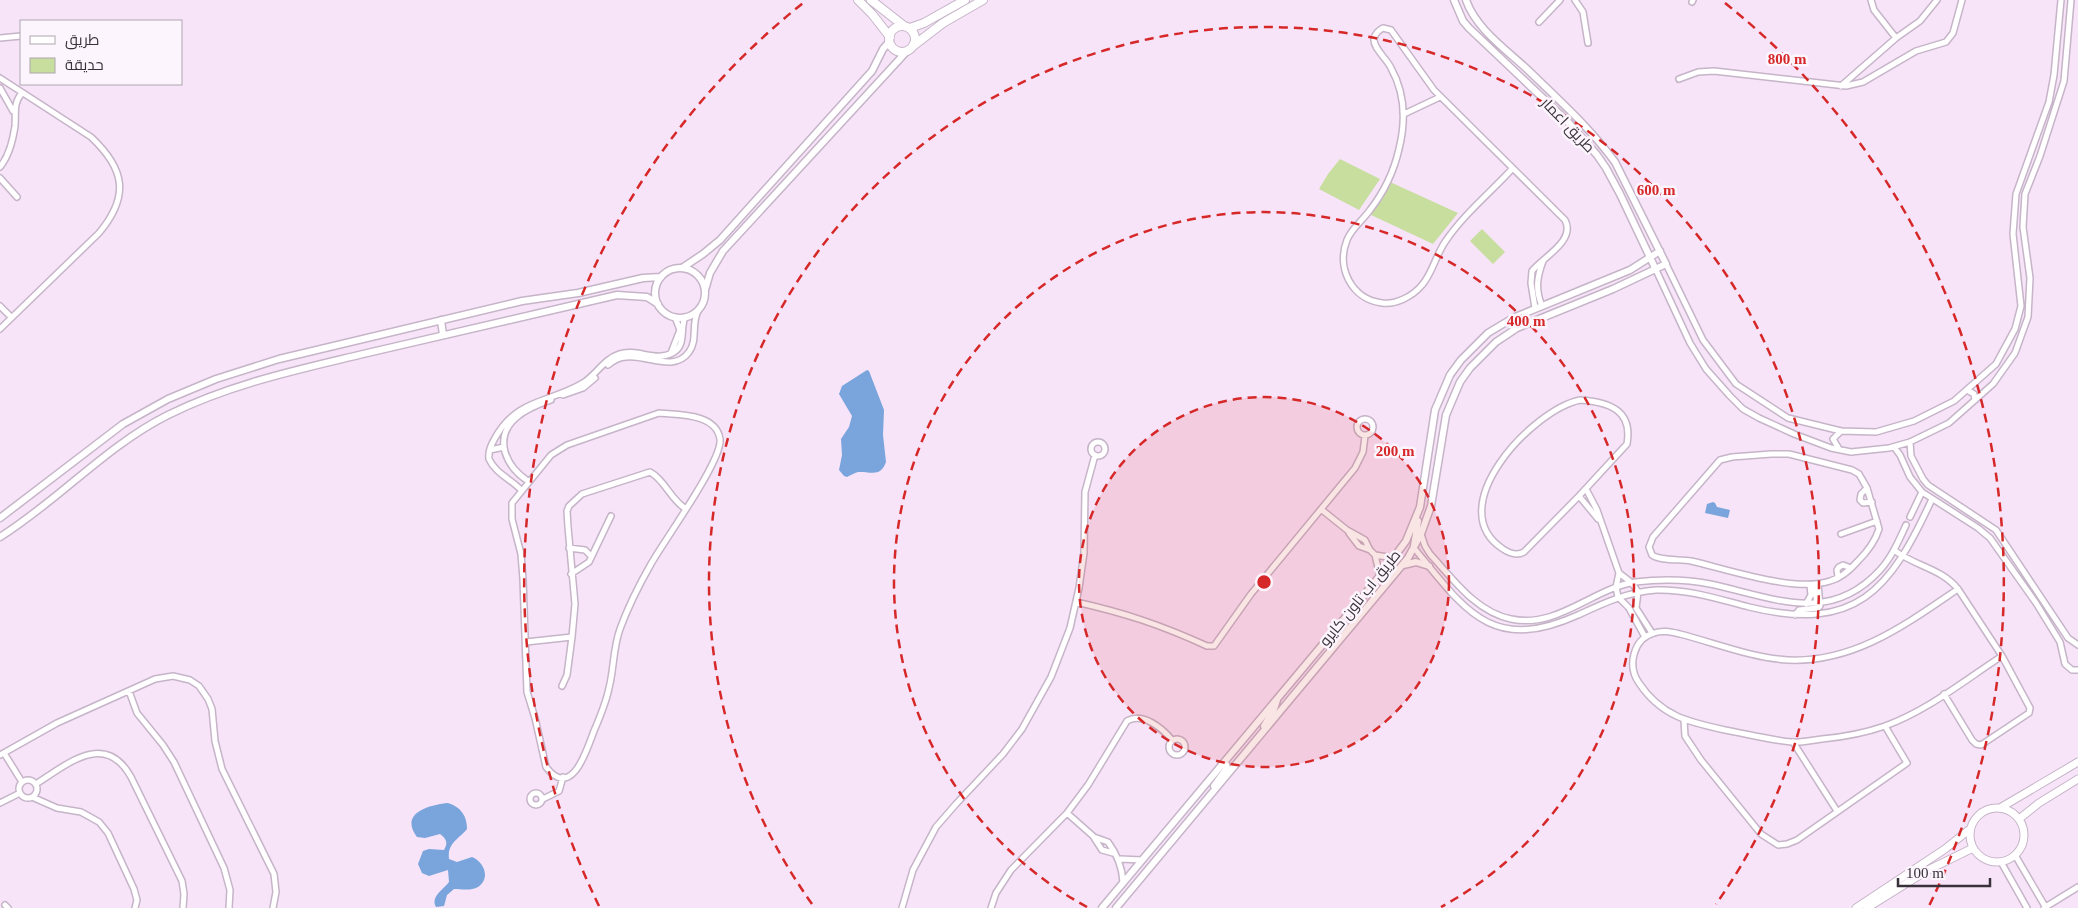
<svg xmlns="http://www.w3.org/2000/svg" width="2078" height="908" font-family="'Times New Roman',Cairo,serif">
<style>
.green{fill:#c8de9e}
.water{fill:#79a4dc}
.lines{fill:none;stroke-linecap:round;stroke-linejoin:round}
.minor-casing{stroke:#c6b4c8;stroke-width:8}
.tertiary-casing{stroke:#c6b4c8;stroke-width:9}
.secondary-casing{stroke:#c6b4c8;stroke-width:9}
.primary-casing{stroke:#c6b4c8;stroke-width:10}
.minor{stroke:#fff;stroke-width:5}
.tertiary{stroke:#fff;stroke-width:6}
.secondary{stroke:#fff;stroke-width:7}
.primary{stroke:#fff;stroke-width:8}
.ring{fill:none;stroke:#d62828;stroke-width:2.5;stroke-dasharray:9 6}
.labels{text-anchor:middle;stroke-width:5;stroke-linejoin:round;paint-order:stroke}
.street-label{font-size:15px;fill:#383139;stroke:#fdf5fe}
.centre{fill:#d62828;stroke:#fdf5fe;stroke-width:2.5}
.ring-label{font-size:15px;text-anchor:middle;font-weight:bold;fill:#d62828;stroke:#fdf5fe;stroke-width:5;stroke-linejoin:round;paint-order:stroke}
</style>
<rect width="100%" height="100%" fill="#f7e4f9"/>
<path class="green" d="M1340,159L1380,179L1359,210L1319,189L1328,174Z
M1390,182L1458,213L1433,244L1369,214Z
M1482,229L1505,252L1493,264L1470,241Z"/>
<path class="water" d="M867,370L869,371L884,410L883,435L886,462C880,478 871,471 858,472C854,473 851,475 847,477L844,476L839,470L842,455L841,439L849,427L852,416L839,394L842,386Z
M1713,502L1715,503L1717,507L1730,510L1728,518L1705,513L1707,504Z
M448,803C461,807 467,816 467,829C459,839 447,843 449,859L457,862L472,857C484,862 491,878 478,887C471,891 461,889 454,889L447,895L444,906L436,907C430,897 443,890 449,882L448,870L429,876L422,873L418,864L423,851L429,849L444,850C448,843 447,839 440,834L425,838L417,837C399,813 429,805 448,803Z"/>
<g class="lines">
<g class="minor-casing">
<path id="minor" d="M1575,0L1583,12L1588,43
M1871,0L1874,10L1896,38
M1692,2L1693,0
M1539,22L1560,0
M0,38L21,36
M0,78L91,137C125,169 130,196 99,233L0,329
M1679,79L1698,72L1714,71L1846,86L1863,82L1916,51L1946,42L1953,33L1962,0
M1841,86L1896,38L1920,21L1937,0
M0,88L13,111
M1404,114L1440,97
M0,167C9,156 13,140 15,126C16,113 13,103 22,93
M1512,169C1490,193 1463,215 1445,242C1436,255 1432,274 1422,285C1413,296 1396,305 1382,303C1351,299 1336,267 1347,240C1351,229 1363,220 1370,210C1384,192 1394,171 1399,149C1406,121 1405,93 1391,68C1387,59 1373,48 1374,39C1375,33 1379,30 1383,28L1391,30L1434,90L1565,220C1576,241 1543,257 1532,271L1531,283L1535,308
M0,178L17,197
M1666,264L1703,340L1736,384L1788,418L1841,431L1876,432L1914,421L1954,401L1996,364L2015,329L2021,306L2013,234L2016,194L2049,102L2054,75L2061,0
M1656,270L1690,343L1706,369L1730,396L1743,409L1759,418L1794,434L1831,448L1851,452L1889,448L1910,442L1949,423L1993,384L2015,353L2028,317L2030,278L2023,227L2025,194L2040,156L2064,81L2071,0
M0,306L11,317
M1542,306C1535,289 1537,277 1543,261
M671,353L680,330L675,317
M608,365C613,361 619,357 626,357C646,354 674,373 689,352C698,340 691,324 698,311
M1967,390L1974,394L1975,400
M563,395L583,388L595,378
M1580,400C1609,402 1633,410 1627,444L1579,496L1524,552C1517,556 1509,553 1503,549C1440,508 1532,410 1580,400Z
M659,413C678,415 716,413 720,439C723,460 663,542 651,564C639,585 628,607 620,629C613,648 614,669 609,688C606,703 600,717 594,731C587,749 572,801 546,767L535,718L527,692L523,579L521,554L512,519V503L551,455L567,445Z
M1357 427a8 8 0 1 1 16 0a8 8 0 1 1-16 0Z
M1091 449a7 7 0 1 1 14 0a7 7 0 1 1-14 0Z
M1910,442L1911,456L1923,479L1928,485L1996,530L2068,638L2078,645
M1894,447L1900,455L1910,477L1922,492L1978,528L1990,538L2036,603L2060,642L2065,664L2072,670H2078
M1839,449L1833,439L1841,431
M490,450L504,447
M1771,454H1789L1852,470L1859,474L1867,488L1879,529C1875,542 1867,552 1858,561C1851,569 1841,578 1830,581C1796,593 1727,569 1691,561C1680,559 1660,561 1652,555L1649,547L1653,537L1720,460L1732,457Z
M528,481C517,474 509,465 505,452C497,422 527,408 551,400
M1867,488L1861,494L1860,500L1863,503L1872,502
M1586,489L1597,510L1619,573L1616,587L1618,597L1629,608L1645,637
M521,490C511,479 495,473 489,459C488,451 491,445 495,438C517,398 550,403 583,383C596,375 604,359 619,354C638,348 656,363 674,352C686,345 680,328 685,317
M1579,496L1598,519
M1322,510L1347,530L1365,540L1370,550L1375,555L1394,558
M1910,517L1922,492
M1349,533L1359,546L1370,550
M1421,534L1425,546L1430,554C1453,579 1476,612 1511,619C1557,629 1592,589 1635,582C1660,579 1686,579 1710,584C1772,597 1829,626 1880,570C1892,557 1899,540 1906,525
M1841,534L1877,521
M569,548L585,550L590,555
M1414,548C1465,610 1491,654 1578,615C1604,603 1627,592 1656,590C1688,589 1718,599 1749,607C1856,633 1890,591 1932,499
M1894,550C1914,566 1941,568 1958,589L2002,656C1965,680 1927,711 1885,726C1865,733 1843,737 1822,739C1813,740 1802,743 1792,742C1770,740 1747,734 1725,730C1688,722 1661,716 1639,683C1627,666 1633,639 1654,633C1663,630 1671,632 1680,634C1715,643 1752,658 1788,660C1854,663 1905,625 1958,589
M1375,555L1380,576
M1619,573L1632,583L1638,592L1636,608L1652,633
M571,574L589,562L611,516
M1838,577L1837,570L1839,567L1843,565L1851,568
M1814,584L1817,603
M1076,602C1125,613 1161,625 1207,646H1214L1251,594L1355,468L1363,452L1365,436
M1806,604L1811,595L1810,585
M1795,615L1799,610L1818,608L1820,606L1818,584
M526,642L572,637L575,604L568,527L567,511L569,506L582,494L650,472C665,480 670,499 686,509
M562,686L567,675L572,637
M129,691L137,713L163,745L174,762L224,868L230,890L229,908
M1944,694L1972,740L1976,744L1981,745L2029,713L2030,708L2002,656
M1684,720L1685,736L1701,760L1761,834L1778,845L1787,844L1797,840L1907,763L1885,726
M1169 747a8 8 0 1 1 16 0a8 8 0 1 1-16 0Z
M1793,742L1837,811
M4,753L22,782
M0,755L57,723L155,679L173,676L190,680L199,686L208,699L212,709L215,741L222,769L274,874L276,892L273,908
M19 789a9 9 0 1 1 18 0a9 9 0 1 1-18 0Z
M36,784C66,765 105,730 131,777L182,881L184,894L183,908
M530 799a6 6 0 1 1 12 0a6 6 0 1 1-12 0Z
M32,797L57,808L81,812L99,822L108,833L134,889L137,900L135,908
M543,799L559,791L563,777
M0,803L20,793
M1067,813L1093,836L1102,850L1113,853
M1094,837L1108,842C1117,854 1122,866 1123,882
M2015,855L2046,908
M1120,859L1142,860
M2001,862L2027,908
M5,905L8,908
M902,908L913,870L936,827L956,804L1003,754L1022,729L1051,677L1070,628L1079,588L1084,553L1085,492L1095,455
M991,908L996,893L1011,870L1067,813L1088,785L1127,721C1143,712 1162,728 1172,740
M2044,908L2078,887"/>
</g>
<g class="tertiary-casing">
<path id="tertiary" d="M1454,0L1463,21L1469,28L1569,123L1597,155L1606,168L1620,194L1656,270
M682,268L703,254L720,240L872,71L883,49L890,41
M655 293a25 25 0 1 1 50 0a25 25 0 1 1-50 0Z
M705,290L710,273L723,251L908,50
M441,320L443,335
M0,518L123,424L168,399L216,379L279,359L522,301L578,293L643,278L661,277
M0,537C59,500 106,446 168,415C230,384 297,370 363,354C448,334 533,315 617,295L647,297L658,304
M1414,546L1418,521
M1403,565L1416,562L1429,566
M1264,726L1274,709L1277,700
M1214,786L1227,768L1226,764H1222
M1102,908L1380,576L1406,541L1420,507L1435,410L1450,375L1461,360L1488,333L1513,318L1630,270L1660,251
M1116,908L1408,558L1421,534L1431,506L1446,415L1460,382L1470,368L1496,342L1517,328L1613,289L1666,264L1615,162C1590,128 1559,100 1529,71C1507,50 1476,29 1466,0"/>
</g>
<g class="secondary-casing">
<path id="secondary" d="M2000,808L2078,762
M1970 835a27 27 0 1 1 54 0a27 27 0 1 1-54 0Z
M2019,819L2039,803L2078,779
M1856,908L1945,849L1970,829
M1867,908L1928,870L1973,848"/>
</g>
<g class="primary-casing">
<path id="primary" d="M858,0L872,14L890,37
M871,0L904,26
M889 39a13 13 0 1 1 26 0a13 13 0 1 1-26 0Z
M910,28L924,23L965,0
M913,46L943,23L983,0"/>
</g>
<use href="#minor" class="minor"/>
<use href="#tertiary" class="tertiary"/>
<use href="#secondary" class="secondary"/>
<use href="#primary" class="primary"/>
</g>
<circle cx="1264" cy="582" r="185" fill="#d62828" fill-opacity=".12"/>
<g class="ring">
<circle cx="1264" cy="582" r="185"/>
<path d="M1087 907A370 370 0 1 1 1441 907"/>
<path d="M812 904A555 555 0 1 1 1716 904"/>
<path d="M599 906A740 740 0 0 1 803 3M1725 3A740 740 0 0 1 1929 906"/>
</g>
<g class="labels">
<g class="street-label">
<text transform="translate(1568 125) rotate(46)" y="5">طريق اعمار</text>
<text transform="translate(1360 598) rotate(-51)" y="5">طريق اب تاون كايرو</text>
</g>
</g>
<circle cx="1264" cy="582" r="8" class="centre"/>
<g class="ring-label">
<text x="1787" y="64">800 m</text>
<text x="1656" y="195">600 m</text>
<text x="1526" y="326">400 m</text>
<text x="1395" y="456">200 m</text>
</g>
<rect x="20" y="20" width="162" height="65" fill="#fdf5fe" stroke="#aea7af"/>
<rect x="30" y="36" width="25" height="8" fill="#ffffff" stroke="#aea7af"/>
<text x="65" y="45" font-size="15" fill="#383139">طريق</text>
<rect x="30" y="58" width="25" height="15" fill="#c8de9e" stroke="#aea7af"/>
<text x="65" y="70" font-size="15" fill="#383139">حديقة</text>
<path d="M1898 878v8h92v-8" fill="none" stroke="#383139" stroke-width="2.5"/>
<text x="1906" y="878" font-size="15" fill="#383139" stroke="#fdf5fe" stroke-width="4" paint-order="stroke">100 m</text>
</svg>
